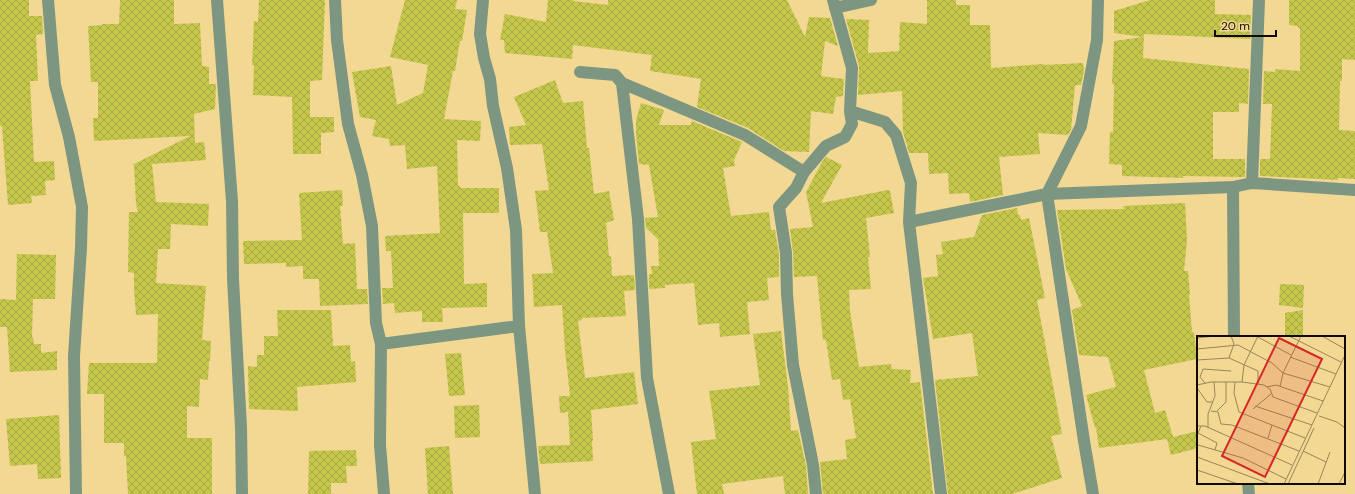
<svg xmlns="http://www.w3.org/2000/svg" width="1355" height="494" font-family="'DM Sans',sans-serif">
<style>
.building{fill:url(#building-cross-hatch)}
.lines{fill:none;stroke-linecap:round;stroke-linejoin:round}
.street{stroke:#7d9681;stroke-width:12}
.inset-road{fill:none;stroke:#988658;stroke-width:1}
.view{fill:#d62828;fill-opacity:0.15;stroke:#d62828;stroke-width:2}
.inset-edge{fill:none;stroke:#110a00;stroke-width:2}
</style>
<defs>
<pattern id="building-cross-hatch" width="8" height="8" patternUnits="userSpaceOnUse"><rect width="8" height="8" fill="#c5c74d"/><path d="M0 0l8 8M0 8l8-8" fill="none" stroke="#a8aa41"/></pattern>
</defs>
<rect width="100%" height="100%" fill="#f2d893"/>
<path class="building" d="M0,0H29V16H42L43,34L36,35L38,81H30L34,162L54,161L55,180L45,181L46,195L31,196L32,203L8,205L2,126H0Z
M120,0H174V24L200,23L202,66L209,67V84H216L215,109L194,114L195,143L204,142L206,160L152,164L156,202L209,204L208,226L171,224L170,249H158L156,283L206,286L202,340L211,341L210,361H209L208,380L200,379L199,407L187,406V438H212V494H128L126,456H124V443H104V394H87L89,363H157L158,314L136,315L134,289V273L128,272L129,212H138L136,204L134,165H132L190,136L94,141L93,118H98V82H91L88,26L102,25V24H119Z
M259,0H325L322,80L310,81V117H334V132L321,133V154H293L292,97L253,95L254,65H252L254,21L258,22Z
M405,0H457L455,9L467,10L462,41H460L455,71H453L444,119L481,121L480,141L457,140L458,186H460V188H499V213H463L464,284L487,283V307L442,308L443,322H422V311L395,313L394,303L383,304L382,288H393L391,251H386L385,236L440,233L437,166L407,169L405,145L390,146L389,139L372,136L376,120L360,117L352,72L391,66L397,105L423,93L428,65L390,57Z
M548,0H574L573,1L608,5V0H787L805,37L809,17L830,18L838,46L825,41L821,76L844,79L843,96L836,97L833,114L811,111L809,152L784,151L748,128L697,107L701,79L650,71L652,55L573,45L572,59L505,53L504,40H500L505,14L546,22Z
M927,0H956V5H970V25H990L991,68L1044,64V65L1083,63L1084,71L1081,85H1075L1071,130L1068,135L1038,133L1040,154L999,157L1003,195L970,202L969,193L949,194L948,173L929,174L928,153H909L903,132L902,91L858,95L859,66L846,19L869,20L868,53L899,51L900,22L927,24Z
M1150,0H1215V14L1251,15L1250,39L1144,34L1143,58L1249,69L1248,104L1239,103V112H1213V159H1245V177L1183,176V178L1122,176V165L1109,164L1110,132H1113L1114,84H1112L1114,41L1143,37L1114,33V11Z
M1289,0H1355V60L1342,59V81H1340L1339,130L1355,131V179L1338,178V180L1260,176V159H1270L1272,104H1263L1264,71L1275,72V69L1300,71V28H1298V26L1289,25Z
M555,80L563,103L583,101L587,148H589L594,194L609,191L614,220L606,223L609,256H611L612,276L634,275L635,290L624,291L626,316L582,318V320L578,321L585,378L634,372L638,404L591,410L593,440L592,441L593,461L540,464L538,446L570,445L568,412L560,413L559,396H570L565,350L562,305L534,307L532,274L553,273L547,232H540L535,191L549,190L542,144L510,145L509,127L526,125L514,97Z
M641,103L664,110L659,125H691L692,121L742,142L734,160L735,166L723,168L731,216L769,212L771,230H775L779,254V277L767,278L769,300L747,302L750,334L720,337L719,323L698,325L694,283L665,285V288L649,289V274H652L651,266H659L658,239L646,228L645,218L658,217L649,165L639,164L636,134V120Z
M826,157L842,165L821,203L888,190L890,191L894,213L866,218L870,257H868L871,289L849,290L850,311L859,367L891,364L892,369L911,370L910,383L920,382L933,494H823L820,462L847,459L845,440L856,438L850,399L843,400L840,379L832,380L826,340H823L817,276L794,277L793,252L790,229L813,227L806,192L822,162Z
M342,190L343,206H340L343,244L355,243L357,289H367L368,304L320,306L319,279H303V266L286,267V263L244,264L243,241L302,240L299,193Z
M1185,203L1187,240L1184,271H1188L1190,295H1189L1192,332H1194L1197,359L1144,370L1155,413L1165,410L1173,437L1198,431V448L1171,455L1167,439L1099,448L1096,427L1095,428L1086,395L1116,387L1108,357L1079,355L1072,310L1082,306L1066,269L1057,210L1124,209L1123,206Z
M1017,208L1018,215H1020L1021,220L1029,218L1045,298L1037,300L1062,434L1051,436L1062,478L1012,494H948L935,380L978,376L972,333L933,339L923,278L938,276L936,255L943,254L941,242L974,237L982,215Z
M17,254L56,255L55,299H33L32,337H33L34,344H41V353L57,351V370L10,372L7,327H0V299L16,300Z
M1280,284L1304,285L1303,308L1279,305Z
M277,310H331L333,346L350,345L351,362L355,361L356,382L297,387L298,411L249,409L248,366L257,367V355H264V336H278Z
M1303,310V337L1285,336V313Z
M781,331L788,387L791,431L798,430L806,466L808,494H785L783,476L722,484L724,494H697L691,442L716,439L709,391L760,385L753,334Z
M461,353L465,395L449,396L445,354Z
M479,405L480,437L455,438L454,406Z
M59,415L61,478L38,479L37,464L10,466L6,419Z
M449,446L453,494H428L425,448Z
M356,450L357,466H346L347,483H331V494H308L309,451Z"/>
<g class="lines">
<path class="street" d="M48,0L55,85L69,137L82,207L81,248L74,356L76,494
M217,0L232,201L233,279L241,427L242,494
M335,0L337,40L348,124L362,175L372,226L376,323L381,344L380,445L384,494
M483,0L480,34L484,58L490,79L493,106L507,168L516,230L519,326L535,494
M1098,0L1097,40L1081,126L1047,194L1233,187L1252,183L1355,190
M835,8L871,0
M580,72L615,75L622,83L745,135L804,172
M622,83L638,219L647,378L669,494
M850,111L885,122L896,135L911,183L909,222L941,494
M1252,183L1259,0
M1233,187L1234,337
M909,222L1047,194L1084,441L1093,494
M381,344L519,326
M1248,483L1249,494
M816,494L813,465L793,365L787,294L786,253L779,207L796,188L804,172L826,146L845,137L852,124L850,111L852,68L833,0"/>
</g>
<g transform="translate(1197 336)">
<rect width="148" height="148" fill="#f2d893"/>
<path class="inset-road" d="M59,0L94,19M92,0L144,26M125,0L148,13M0,2L18,0M0,13L41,9L75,27L86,37L104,0M93,21L139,38M32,22L37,8L34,0M0,24L32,22L61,35V48M38,46L37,57L42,76L108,102M45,46L47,29L61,0M8,47L3,41L6,33L34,35M0,49L14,46H45L67,49L73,53L76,61L120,77M70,51L79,49L126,65M83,51L86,37L133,51M0,52L10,66H16M58,70L115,89M56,73L74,58M14,75L21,76L24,88L35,89L102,115M20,75L29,66V46M122,80L140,86L148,92M0,90H8L95,129M4,90L1,97L20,107L18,114M11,92V78L18,60L17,46M71,102L75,89M1,109L46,122L89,143M106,115L129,126M0,121L73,148M0,134L41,148M87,148L148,19M91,148L117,92M121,148L133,116M142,148L148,136"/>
<path class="view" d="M82,2L125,23L68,141L25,120Z"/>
<rect width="148" height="148" class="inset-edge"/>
</g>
<path d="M1215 30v6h61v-6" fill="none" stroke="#110a00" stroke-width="2"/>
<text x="1221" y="30" font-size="12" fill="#110a00" stroke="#f2d893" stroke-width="3" paint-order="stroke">20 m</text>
</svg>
